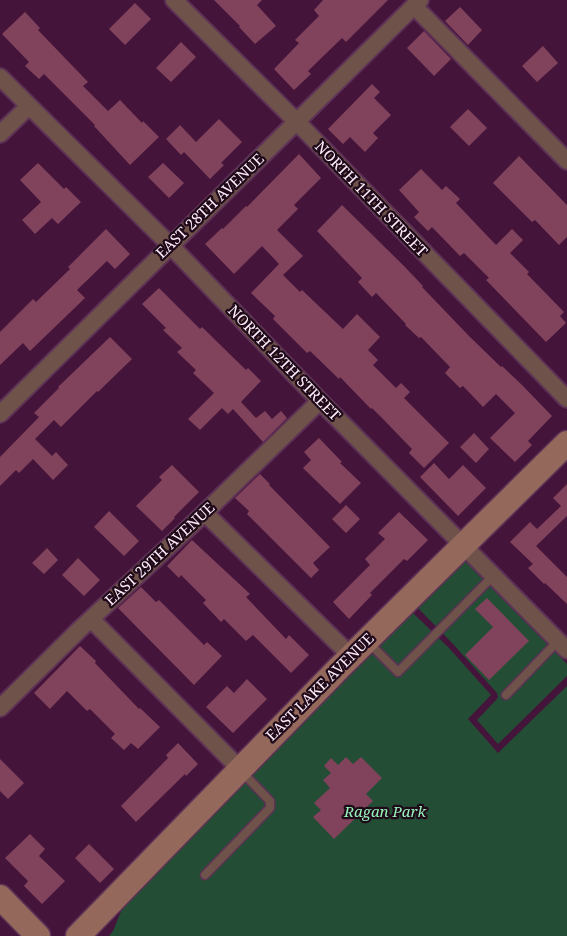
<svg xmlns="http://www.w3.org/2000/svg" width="567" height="936" font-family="'Noto Serif',serif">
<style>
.green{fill:#234d34}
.building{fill:#81435c}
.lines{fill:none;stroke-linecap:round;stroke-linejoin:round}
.lane-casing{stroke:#5e3256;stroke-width:11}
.street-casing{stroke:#5e3256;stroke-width:20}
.secondary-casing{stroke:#5e3256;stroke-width:27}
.lane{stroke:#6f524a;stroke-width:8}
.street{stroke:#6f524a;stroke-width:16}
.secondary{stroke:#95685c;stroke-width:24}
.labels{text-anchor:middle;stroke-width:4.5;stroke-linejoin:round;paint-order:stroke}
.street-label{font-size:15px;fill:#feecf9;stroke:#1f0a1a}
.park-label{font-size:15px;font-style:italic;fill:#97f4ba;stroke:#1f0a1a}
</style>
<rect width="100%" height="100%" fill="#44143b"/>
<path class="green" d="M462,558L567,664V676L498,744L477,720L496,700L498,697L497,693L453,644L417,607Z
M412,612L449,648L491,695L468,719L498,753L567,686V936H109L113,931L126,899Z"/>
<path class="building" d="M214,0H262L257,5L276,26L255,44L239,27L240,26Z
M323,0H388L346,42L342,38L308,71L311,74L294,90L274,69L299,43L295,40L319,16L314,10Z
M135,3L151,19L125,45L109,29Z
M460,7L482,30L468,45L445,21Z
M25,12L40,28L38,30L88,82L83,86L108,111L120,100L142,123L143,121L159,137L130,165L94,126L95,125L44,74L39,79L25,66L29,62L2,34Z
M424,31L451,59L434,76L407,48Z
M181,42L196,57L171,82L156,68Z
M543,46L558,63L537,82L522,66Z
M372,84L380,92L374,98L391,115L373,133L378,138L365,152L350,137L343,144L328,129Z
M468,109L487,128L469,146L450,127Z
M219,119L242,142L221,163L224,165L210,179L184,152L181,155L166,139L180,125L196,142Z
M299,154L321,178L294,205L298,209L277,230L303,256L283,275L300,292L302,290L343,329L357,314L380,337L368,350L378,360L373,365L396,388L401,383L410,392L404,398L449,443L424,468L409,453L412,449L381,417L372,408L371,409L340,377L339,379L310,351L307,353L273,319L275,316L251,293L279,264L262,246L234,274L205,244L222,228L223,229L246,206L247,207Z
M519,156L567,205V237L559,245L535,220L532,222L493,183Z
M38,163L64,189L66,187L81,202L58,224L52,218L35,234L22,220L41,202L20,180Z
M163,163L184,183L169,198L148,177Z
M421,169L442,190L446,186L460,199L456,203L496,245L512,229L523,240L510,253L529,272L527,274L564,312L560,316L566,323L546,342L486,280L489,278L464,253L460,256L432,227L428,231L414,217L419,212L399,190Z
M342,205L404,266L423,286L422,287L469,336L501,367L502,366L522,385L552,416L528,441L532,445L515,462L490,438L515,413L496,394L483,407L463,386L460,388L445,373L450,367L421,337L419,338L405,325L406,324L376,293L372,297L358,282L362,278L317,231Z
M106,229L130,254L115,269L107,261L77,290L85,298L30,351L23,343L0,365V332L33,299L36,302L70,269L68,267Z
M159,288L200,329L202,327L246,370L248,368L261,381L241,402L256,418L265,411L272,419L281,411L287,418L263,442L233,409L228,414L222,408L200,430L188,419L214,393L193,373L196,370L177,352L182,348L163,330L166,328L142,304Z
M110,337L132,359L98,392L97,391L61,427L54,420L35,439L52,456L56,452L68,465L53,480L33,459L19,473L16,470L0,486V457L39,417L34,413L59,388L58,387Z
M474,433L489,449L476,463L460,447Z
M319,438L342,462L340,463L361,483L340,504L303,468L311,460L304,452Z
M434,463L449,479L463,465L486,488L458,516L420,477Z
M172,465L199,492L174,517L175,518L162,531L136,506L162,480L159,477Z
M260,474L270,484L269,485L330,547L313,563L319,570L311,578L247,514L249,511L235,498Z
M567,484V516L536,546L567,577V604L545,583L544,584L528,568L533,564L510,542L530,522L537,529L561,506L553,498Z
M346,505L360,519L346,533L332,519Z
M109,511L139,541L124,556L94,527Z
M399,512L428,540L407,561L404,559L370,593L372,595L349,619L333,602L370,565L365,559L385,539L378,533Z
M192,540L250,594L246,597L286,639L289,635L309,655L291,673L253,635L246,641L224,619L221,622L203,603L206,600L181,575L179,578L167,566Z
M47,548L58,560L44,574L32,563Z
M78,558L100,580L84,596L62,575Z
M141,587L156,602L159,600L204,645L207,642L222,656L194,685L118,608Z
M487,598L529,641L489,680L465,655L493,627L475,609Z
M80,646L96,661L95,663L115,684L139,709L140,708L160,727L138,749L131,743L124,750L111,738L115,734L90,709L87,711L67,691L50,709L34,693Z
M247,679L267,699L233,733L206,707L227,686L234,693Z
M178,743L198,764L186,776L185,774L136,822L121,806L168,758L166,755Z
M346,757L353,764L361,757L382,778L366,794L373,801L334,839L313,817L321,810L314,803L330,788L323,780L331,773L324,766L331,758L338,765Z
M0,759L24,783L8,799L0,791Z
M30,834L45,849L39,856L65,881L42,904L24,886L28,881L5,858Z
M89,844L114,869L100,883L75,858Z"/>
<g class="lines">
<g class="lane-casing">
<path id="lane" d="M367,641L398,672L494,575
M506,695L558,641
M205,875L270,808V801L242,772"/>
</g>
<g class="street-casing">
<path id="street" d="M174,0L296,121L567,399
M414,6L567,161
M0,77L170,245L320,401L567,650
M0,134L29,106
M0,414L420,0
M205,513L351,656
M91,619L240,769
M0,708L79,630L196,521L320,401"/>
</g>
<g class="secondary-casing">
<path id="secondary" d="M0,897L38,936
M78,936L340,667L567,443"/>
</g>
<use href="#lane" class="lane"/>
<use href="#street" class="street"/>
<use href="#secondary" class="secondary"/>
</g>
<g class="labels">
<g class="street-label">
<text transform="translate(371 199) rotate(46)" y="5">NORTH 11TH STREET</text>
<text transform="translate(210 206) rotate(-44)" y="5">EAST 28TH AVENUE</text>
<text transform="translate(284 363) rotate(46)" y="5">NORTH 12TH STREET</text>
<text transform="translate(160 554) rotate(-43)" y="5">EAST 29TH AVENUE</text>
<text transform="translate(320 687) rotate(-45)" y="5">EAST LAKE AVENUE</text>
</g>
<g class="park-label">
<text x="385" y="817">Ragan Park</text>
</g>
</g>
</svg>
